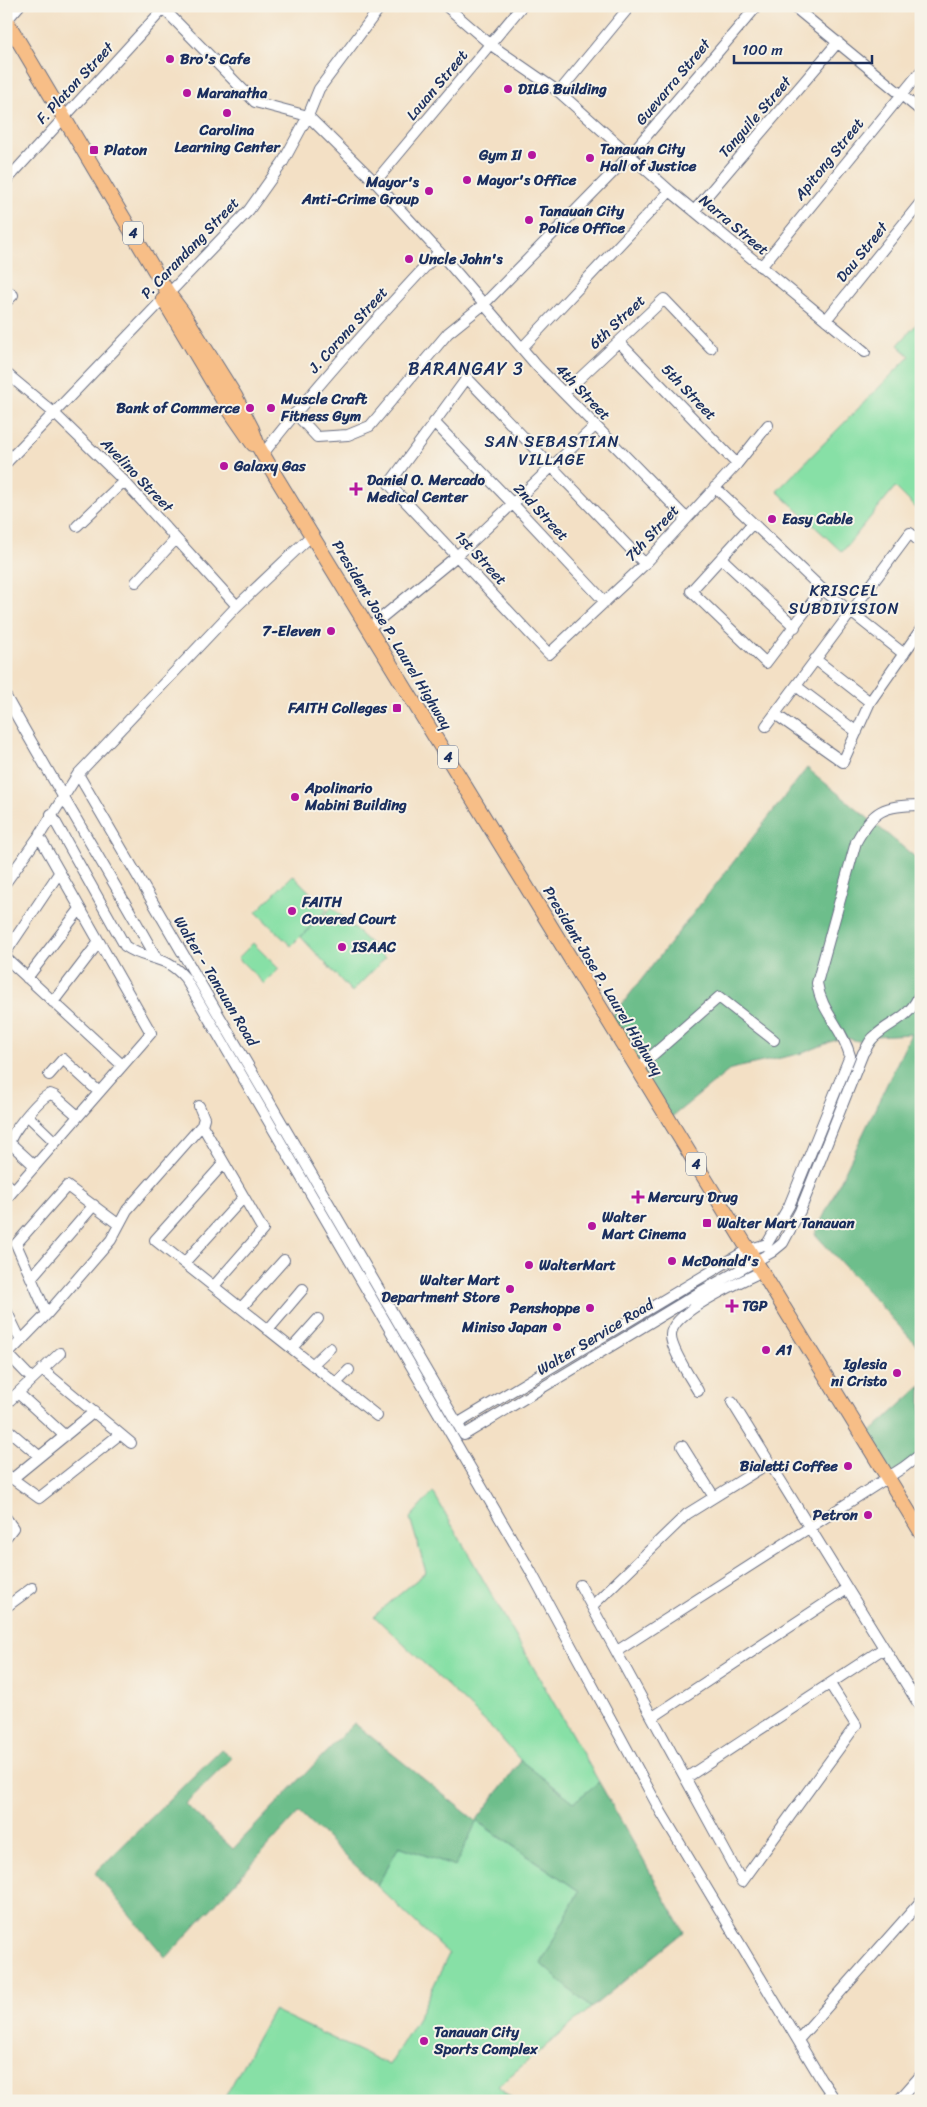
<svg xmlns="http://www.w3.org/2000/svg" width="927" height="2107" font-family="Sriracha,sans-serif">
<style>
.green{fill:#87e0a6;stroke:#518882}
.forest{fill:#6dbe8b;stroke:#447674}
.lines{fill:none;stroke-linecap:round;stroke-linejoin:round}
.minor-casing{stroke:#676d82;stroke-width:12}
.highway-casing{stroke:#676d82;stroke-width:16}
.minor{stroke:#fff;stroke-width:10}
.highway{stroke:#f7be87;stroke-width:14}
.poi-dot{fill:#b5179e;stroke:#f7f3e8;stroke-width:2}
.labels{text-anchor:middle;stroke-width:4;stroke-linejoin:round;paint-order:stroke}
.shield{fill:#f7f3e8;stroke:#5d6a87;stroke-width:1}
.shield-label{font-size:14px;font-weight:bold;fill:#1b2f5e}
.poi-label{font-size:15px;font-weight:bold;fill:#1b2f5e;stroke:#f7f3e8;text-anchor:start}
.street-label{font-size:15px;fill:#1b2f5e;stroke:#f7f3e8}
.neighbourhood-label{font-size:16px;letter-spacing:1px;fill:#1b2f5e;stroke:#f7f3e8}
.quarter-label{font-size:18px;letter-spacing:1px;fill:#1b2f5e;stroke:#f7f3e8}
</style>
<rect width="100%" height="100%" fill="#f7f3e8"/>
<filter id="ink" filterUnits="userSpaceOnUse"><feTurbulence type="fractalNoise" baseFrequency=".02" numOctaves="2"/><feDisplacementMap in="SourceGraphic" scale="10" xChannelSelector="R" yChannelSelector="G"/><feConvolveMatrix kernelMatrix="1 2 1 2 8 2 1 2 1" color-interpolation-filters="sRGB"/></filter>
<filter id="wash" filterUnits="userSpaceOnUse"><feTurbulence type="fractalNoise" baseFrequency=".0096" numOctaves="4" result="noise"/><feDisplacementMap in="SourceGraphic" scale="20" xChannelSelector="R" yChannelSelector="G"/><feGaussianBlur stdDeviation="1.12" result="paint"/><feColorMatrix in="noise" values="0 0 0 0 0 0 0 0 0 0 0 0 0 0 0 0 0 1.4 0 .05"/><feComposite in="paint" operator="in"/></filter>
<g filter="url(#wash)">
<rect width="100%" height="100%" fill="#f3e0c5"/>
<path class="green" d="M921,319V513L895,487L842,552L777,491L910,356L898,345Z
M293,875L327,910L291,946L256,912Z
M332,907L385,958L352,992L301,937Z
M253,943L279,969L264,984L238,958Z
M433,1492L599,1782L574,1802L521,1761L494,1730L374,1616L426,1572L410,1518Z
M476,1821L579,1891L541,1964L591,2008L498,2086L515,2101H223L273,2010L389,2065L418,2018L449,1954L377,1886L399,1846L455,1866Z"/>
<path class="forest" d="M807,768L921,862V1350L815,1234L911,1034L875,1036L869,1044L843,1037L803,1053L731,1069L669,1119L609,1021Z
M921,1386V1454L887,1478L863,1439Z
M354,1723L476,1821L521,1761L574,1802L599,1782L684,1932L591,2008L541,1964L579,1891L477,1821L455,1866L399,1846L377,1886L299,1812L166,1958L95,1873L221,1749L232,1758L185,1804L233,1849Z"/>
</g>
<g filter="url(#ink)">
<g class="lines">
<g class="minor-casing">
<path id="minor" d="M161,6L255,102L308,116L375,182L439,252L537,366L686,518
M446,6L491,45L559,92L670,191L865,352
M793,6L921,111
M6,21L19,6
M559,92L630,6
M6,181L166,6
M375,182L522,6
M694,211L838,42
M761,267L921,71
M6,290L13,295L6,302
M826,320L921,202
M619,342L737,464
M522,348L670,191
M6,373L54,413L124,481L237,606
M564,393L664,299L711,348
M295,413L317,437L348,435L370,426L448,333L484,304L630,155L757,6
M434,422L512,503L605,602
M263,454C318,383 378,317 439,252
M6,463L249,210L283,162L308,116L319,89L381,6
M715,487L822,589L904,654
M753,523L691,591L766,663L822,589
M77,526L124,481
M721,558L795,627
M645,564L467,378L389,484L549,654L645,564L737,464L768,425
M136,582L176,539
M369,628L458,555L595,426
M815,659L870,702
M796,686L857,732
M6,697C55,785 108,871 157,959
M775,714L843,762L870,702L921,629
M766,726L910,533L921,543
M78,774L464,1435L702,1291L772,1252L783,1243L800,1211L863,1053C867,1048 869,1041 874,1037C893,1019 910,1020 921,991
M51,814L125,946C147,962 164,953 185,978L530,1570L661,1812L821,2079L836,2101
M6,882L39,836L78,774L237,606L312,535
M6,952L59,873
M6,958L122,1065
M27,978L80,909
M53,1002L99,942
M638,1068L719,997L774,1040
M49,1075L63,1059L99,1092
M28,1116L55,1142
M202,1125L263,1230L214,1286
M224,1163L155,1240L377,1416
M35,1166L10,1143C10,1133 40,1098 50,1094L55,1096L78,1116
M6,1183L14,1190
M6,1199L151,1033L39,836
M184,1263L244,1197
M31,1278L94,1205
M241,1308L284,1260
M6,1310L21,1341
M47,1314L16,1244L67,1186L118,1224
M268,1330L303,1289
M292,1348L318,1319
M6,1352L32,1379
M8,1354L47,1314L111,1240L127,1210L202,1125L204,1118L199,1106
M312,1365L330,1348
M42,1369L131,1443
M336,1383L349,1370
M698,1391C691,1379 670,1348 671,1335C671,1312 742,1281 761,1272
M18,1393L65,1436
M732,1402L918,1703
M6,1404L60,1353
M457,1424L747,1250L767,1244L789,1206L850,1056C843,1028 821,1012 817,983L856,842C874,809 883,806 921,805
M6,1428L39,1456
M682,1446L714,1497
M6,1474L39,1498L120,1434
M12,1479L94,1412
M6,1518L13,1528L6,1537
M580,1585L742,1882L856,1725L830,1684
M592,1606L687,1514L769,1463
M6,1607L32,1588
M617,1651L904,1467L921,1454
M653,1717L847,1589
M686,1778L884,1648
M798,2040L921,1901
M898,2101L921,2075"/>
</g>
<g class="highway-casing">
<path id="highway" d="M6,20L168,293L183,313L235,396L252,429L258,446L276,477L921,1532
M163,299L226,405L253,444"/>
</g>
<use href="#minor" class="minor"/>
<use href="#highway" class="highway"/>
</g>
</g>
<g class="poi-dot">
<circle cx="170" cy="59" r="5"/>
<circle cx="508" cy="89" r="5"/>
<circle cx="187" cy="93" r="5"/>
<circle cx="227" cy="113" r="5"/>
<rect x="89" y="145" width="10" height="10" rx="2.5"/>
<circle cx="532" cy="155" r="5"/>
<circle cx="590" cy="158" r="5"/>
<circle cx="467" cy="180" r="5"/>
<circle cx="429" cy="191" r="5"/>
<circle cx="529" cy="220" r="5"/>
<circle cx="409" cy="259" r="5"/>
<circle cx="250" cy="408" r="5"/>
<circle cx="271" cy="408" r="5"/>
<circle cx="224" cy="466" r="5"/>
<path d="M353.5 481.5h5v5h5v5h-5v5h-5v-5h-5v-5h5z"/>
<circle cx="772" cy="519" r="5"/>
<circle cx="331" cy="631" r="5"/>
<rect x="392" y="703" width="10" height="10" rx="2.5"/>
<circle cx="295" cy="797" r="5"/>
<circle cx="292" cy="911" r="5"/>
<circle cx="342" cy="947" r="5"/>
<path d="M635.5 1189.5h5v5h5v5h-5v5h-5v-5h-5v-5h5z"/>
<rect x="702" y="1218" width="10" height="10" rx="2.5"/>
<circle cx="592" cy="1226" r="5"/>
<circle cx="672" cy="1261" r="5"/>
<circle cx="529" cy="1265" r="5"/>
<circle cx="510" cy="1289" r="5"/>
<path d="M729.5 1298.5h5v5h5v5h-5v5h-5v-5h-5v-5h5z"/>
<circle cx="590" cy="1308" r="5"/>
<circle cx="557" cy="1327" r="5"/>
<circle cx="766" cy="1350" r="5"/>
<circle cx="897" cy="1373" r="5"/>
<circle cx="848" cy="1466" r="5"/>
<circle cx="868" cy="1515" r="5"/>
<circle cx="424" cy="2041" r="5"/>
</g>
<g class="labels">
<g class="shield">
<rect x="123" y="221.5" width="20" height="23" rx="4"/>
<rect x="438" y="745.5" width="20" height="23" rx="4"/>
<rect x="686" y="1152.5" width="20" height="23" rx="4"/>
</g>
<g class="shield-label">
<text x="133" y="238">4</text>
<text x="448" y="762">4</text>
<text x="696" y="1169">4</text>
</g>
<g class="poi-label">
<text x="180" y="64">Bro's Cafe</text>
<text x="518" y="94">DILG Building</text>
<text x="197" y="98">Maranatha</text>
<text x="227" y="135" text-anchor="middle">Carolina<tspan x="227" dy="17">Learning Center</tspan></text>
<text x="600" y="154">Tanauan City<tspan x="600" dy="17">Hall of Justice</tspan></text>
<text x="104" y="155">Platon</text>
<text x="522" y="160" text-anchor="end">Gym II</text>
<text x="477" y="185">Mayor's Office</text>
<text x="419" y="187" text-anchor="end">Mayor's<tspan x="419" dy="17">Anti-Crime Group</tspan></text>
<text x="539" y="216">Tanauan City<tspan x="539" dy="17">Police Office</tspan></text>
<text x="419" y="264">Uncle John's</text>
<text x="281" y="404">Muscle Craft<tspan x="281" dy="17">Fitness Gym</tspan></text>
<text x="240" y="413" text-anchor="end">Bank of Commerce</text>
<text x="234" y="471">Galaxy Gas</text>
<text x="367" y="485">Daniel O. Mercado<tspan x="367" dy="17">Medical Center</tspan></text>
<text x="782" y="524">Easy Cable</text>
<text x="321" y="636" text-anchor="end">7-Eleven</text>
<text x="387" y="713" text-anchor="end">FAITH Colleges</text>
<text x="305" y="793">Apolinario<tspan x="305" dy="17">Mabini Building</tspan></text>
<text x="302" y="907">FAITH<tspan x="302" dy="17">Covered Court</tspan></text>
<text x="352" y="952">ISAAC</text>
<text x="648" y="1202">Mercury Drug</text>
<text x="602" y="1222">Walter<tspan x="602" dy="17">Mart Cinema</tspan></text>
<text x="717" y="1228">Walter Mart Tanauan</text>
<text x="682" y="1266">McDonald's</text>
<text x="539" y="1270">WalterMart</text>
<text x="500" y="1285" text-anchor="end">Walter Mart<tspan x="500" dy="17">Department Store</tspan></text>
<text x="742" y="1311">TGP</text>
<text x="580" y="1313" text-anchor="end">Penshoppe</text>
<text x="547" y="1332" text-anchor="end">Miniso Japan</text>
<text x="776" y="1355">A1</text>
<text x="887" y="1369" text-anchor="end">Iglesia<tspan x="887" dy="17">ni Cristo</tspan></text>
<text x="838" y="1471" text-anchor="end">Bialetti Coffee</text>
<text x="858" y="1520" text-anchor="end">Petron</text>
<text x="434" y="2037">Tanauan City<tspan x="434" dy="17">Sports Complex</tspan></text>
</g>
<g class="street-label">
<text transform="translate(673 82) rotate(-50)" y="5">Guevarra Street</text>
<text transform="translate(75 83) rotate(-47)" y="5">F. Platon Street</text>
<text transform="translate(437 85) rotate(-50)" y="5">Lauan Street</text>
<text transform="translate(755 117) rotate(-49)" y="5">Tanguile Street</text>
<text transform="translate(829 159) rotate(-51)" y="5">Apitong Street</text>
<text transform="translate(734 225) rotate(40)" y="5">Narra Street</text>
<text transform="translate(190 248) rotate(-46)" y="5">P. Carandang Street</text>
<text transform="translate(862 252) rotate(-51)" y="5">Dau Street</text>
<text transform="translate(617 322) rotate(-43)" y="5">6th Street</text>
<text transform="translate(348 330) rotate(-48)" y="5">J. Corona Street</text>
<text transform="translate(583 392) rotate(46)" y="5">4th Street</text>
<text transform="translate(689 392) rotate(46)" y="5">5th Street</text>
<text transform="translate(137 475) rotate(46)" y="5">Avelino Street</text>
<text transform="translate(541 512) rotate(47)" y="5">2nd Street</text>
<text transform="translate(652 533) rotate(-47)" y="5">7th Street</text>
<text transform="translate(481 558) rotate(47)" y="5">1st Street</text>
<text transform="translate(392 635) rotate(59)" y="5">President Jose P. Laurel Highway</text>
<text transform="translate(216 981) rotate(59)" y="5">Walter - Tanauan Road</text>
<text transform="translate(603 981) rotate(59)" y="5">President Jose P. Laurel Highway</text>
<text transform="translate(595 1337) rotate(-31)" y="5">Walter Service Road</text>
</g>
<g class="neighbourhood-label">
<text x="552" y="447">SAN SEBASTIAN<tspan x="552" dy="18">VILLAGE</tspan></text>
<text x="844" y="596">KRISCEL<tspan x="844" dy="18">SUBDIVISION</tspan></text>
</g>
<g class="quarter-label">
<text x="466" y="375">BARANGAY 3</text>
</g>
</g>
<rect width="927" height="2107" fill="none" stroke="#f7f3e8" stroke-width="25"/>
<path d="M734 55v8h138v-8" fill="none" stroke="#1b2f5e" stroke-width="2.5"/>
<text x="742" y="55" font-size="15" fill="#1b2f5e" stroke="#f7f3e8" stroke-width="4" paint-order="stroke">100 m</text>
</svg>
